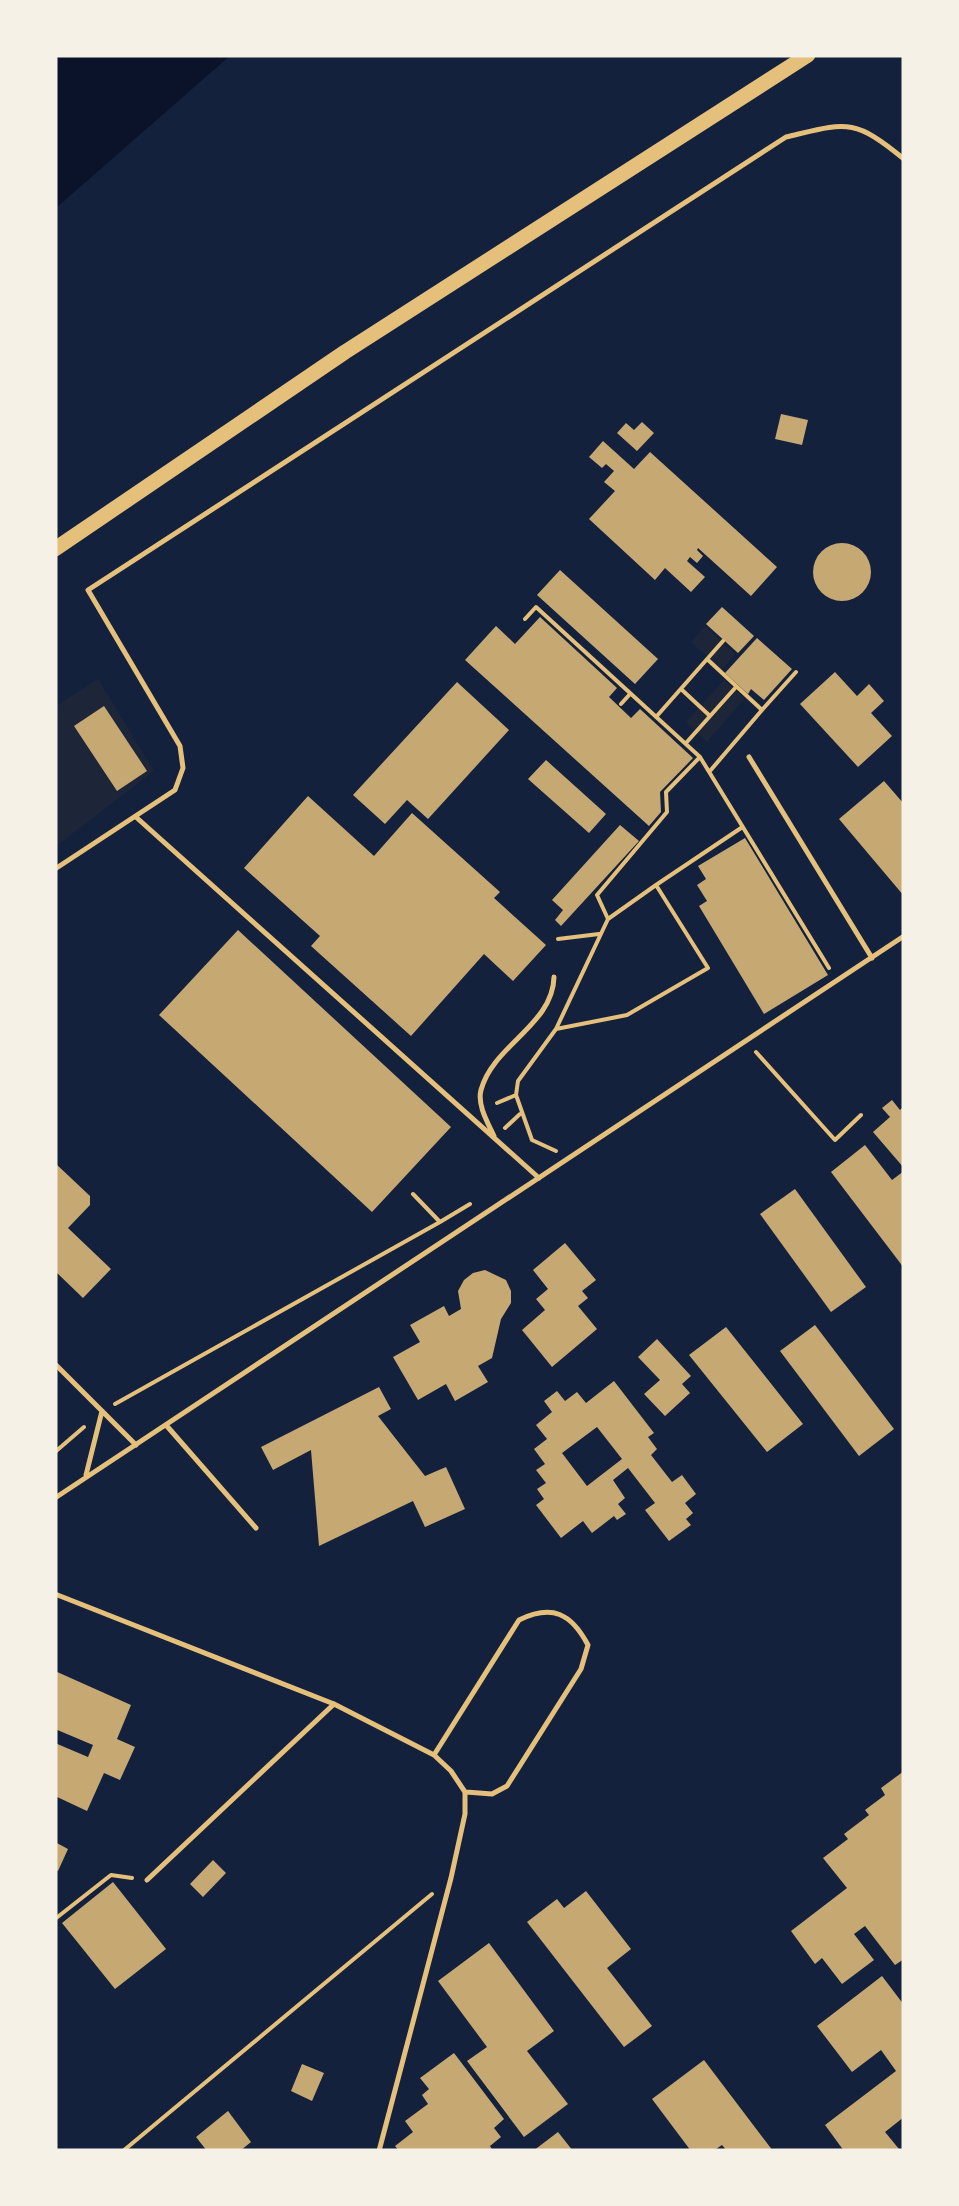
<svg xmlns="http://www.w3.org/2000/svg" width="959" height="2206" font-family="Lato,sans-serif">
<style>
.green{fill:#1d2539}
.water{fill:#0b132b}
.building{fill:#c6a872;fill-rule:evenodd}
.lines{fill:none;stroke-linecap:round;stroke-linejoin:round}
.path{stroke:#e5c07b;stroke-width:4}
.service{stroke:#e5c07b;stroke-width:5}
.secondary{stroke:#e5c07b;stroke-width:15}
</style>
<rect width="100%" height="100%" fill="#14213d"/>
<path class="green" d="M705,626L735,654L722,670L691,642Z
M98,679L154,771L55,847V707Z
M724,680L745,698L707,742L686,722Z"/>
<path class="water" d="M55,55H231L55,209Z"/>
<path class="building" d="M781,414L808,420L802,445L775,439Z
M642,422L654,433L637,451L617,433L626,423L634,430Z
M603,441L634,469L650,452L777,567L751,596L698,548L697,550L703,556L697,563L690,557L687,561L705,577L691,592L665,568L655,580L589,519L615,491L604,482L614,471L606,464L602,468L589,457Z
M813 572a29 29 0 1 1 58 0a29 29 0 1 1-58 0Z
M560,570L658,659L635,684L537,595Z
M722,607L754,636L738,653L706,624Z
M540,617L617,688L609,697L631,718L640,709L693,758L660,792L661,812L649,826L465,660L496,626L515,644Z
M757,638L792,669L764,700L751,689L748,694L725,673Z
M835,672L857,696L869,684L884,701L871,713L892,736L858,767L800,704Z
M457,682L509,730L428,819L407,800L385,824L353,795Z
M104,706L147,771L117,791L74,726Z
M546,760L606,814L589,833L528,779Z
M884,781L904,804V896L839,819Z
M308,796L374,856L412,813L500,892L494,898L546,945L513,981L484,954L411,1036L311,946L320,936L244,868Z
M620,825L639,841L561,926L555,920L563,910L552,900Z
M745,838L828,975L764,1014L699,906L707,901L697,885L706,879L698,866Z
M238,930L451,1127L372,1212L159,1015Z
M892,1100L900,1110L904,1106V1168L873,1132L890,1117L882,1108Z
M865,1145L892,1180L904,1171V1268L831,1172Z
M55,1163L90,1196V1205L68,1228L111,1269L83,1298L55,1271Z
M795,1189L866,1287L831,1312L760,1214Z
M565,1243L596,1280L582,1291L588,1298L578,1306L597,1329L552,1367L522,1330L545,1310L536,1299L548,1289L533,1270Z
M485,1270L506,1280L511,1291V1303L501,1319L492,1358L478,1366L488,1382L455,1401L446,1384L418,1400L393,1357L420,1342L410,1325L444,1306L449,1316L461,1309L458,1291L464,1280L473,1273Z
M815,1325L894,1429L859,1456L780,1351Z
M726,1327L803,1424L767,1452L689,1355Z
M657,1339L691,1376L682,1384L690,1393L665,1416L644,1394L660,1380L638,1357Z
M614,1381L654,1433L648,1437L657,1449L651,1455L672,1482L682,1475L696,1494L685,1503L693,1513L686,1519L691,1525L669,1541L645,1510L655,1503L628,1468L613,1480L625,1498L618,1504L626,1514L617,1520L614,1516L592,1533L583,1521L561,1538L536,1505L544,1499L537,1489L546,1483L536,1470L545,1464L534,1449L547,1439L536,1425L552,1412L544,1401L557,1391L565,1401L577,1392L586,1403ZM597,1427L622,1459L587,1486L562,1453Z
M379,1387L391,1409L378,1416L425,1476L446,1467L465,1509L425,1527L413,1501L319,1546L311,1450L273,1470L261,1447Z
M55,1671L131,1705L117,1739L135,1747L120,1780L104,1773L87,1811L55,1796V1743L88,1757L93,1745L55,1729Z
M904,1771V1959L895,1965L865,1926L854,1934L874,1960L842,1984L822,1958L815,1964L791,1931L847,1888L823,1858L848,1839L844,1834L869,1815L865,1810L885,1795L881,1788Z
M55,1842L68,1849L58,1871L55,1869Z
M213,1860L226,1873L203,1897L190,1884Z
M113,1882L166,1949L115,1989L62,1923Z
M586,1891L631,1949L607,1968L652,2026L624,2047L527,1922L557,1899L564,1908Z
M489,1943L554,2031L527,2051L568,2104L524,2137L467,2061L487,2047L438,1981Z
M882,1976L904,2005V2117L885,2132L899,2149L844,2151L825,2125L896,2071L881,2050L852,2072L817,2026Z
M454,2053L504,2119L494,2128L501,2137L490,2146L493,2151H399L395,2146L413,2132L405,2121L428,2104L422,2095L429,2089L420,2078Z
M704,2060L773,2151H727L722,2145L713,2151H691L652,2099Z
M302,2064L324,2073L312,2101L291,2091Z
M228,2111L251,2142L240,2151H207L196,2137Z
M558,2132L573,2151H533Z"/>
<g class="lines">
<path class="path" d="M525,619L536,607L700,757L829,968
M707,659L762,710L796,672
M681,689L710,716
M621,704L630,694
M656,717L723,641
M686,743L736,687
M710,771L762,710
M608,919L656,885
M558,939L599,934
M556,1029L627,1015L708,968L656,885L741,828
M756,1052L835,1140L861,1115
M497,1103L516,1095
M505,1128L520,1114
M556,1151L532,1140L516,1095L518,1081L556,1029L608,919L597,895L667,812L666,792L700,757
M440,1222L470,1204
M115,1404L440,1222L413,1194
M55,1452L84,1427
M55,1919L111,1875L132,1878
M123,2151L432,1894"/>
<path class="service" d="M749,757L872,958
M137,818L539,1178
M55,869L175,790L183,768L180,746L88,590L786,137C846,123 853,117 904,159
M494,1136C488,1123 477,1105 481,1090C493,1045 553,1025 554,977
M55,1364L136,1445
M166,1425L256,1528
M86,1475L102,1411
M55,1498L904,936
M55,1594L334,1704L434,1755L451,1771L465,1792V1814L451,1878L379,2151
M434,1755L519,1620C552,1604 571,1613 588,1645L581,1669L507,1786L492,1794L466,1792
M147,1880L334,1704"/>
<path class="secondary" d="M55,549L345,352L808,55"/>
</g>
<rect width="959" height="2206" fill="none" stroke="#f6f1e7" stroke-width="115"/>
</svg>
